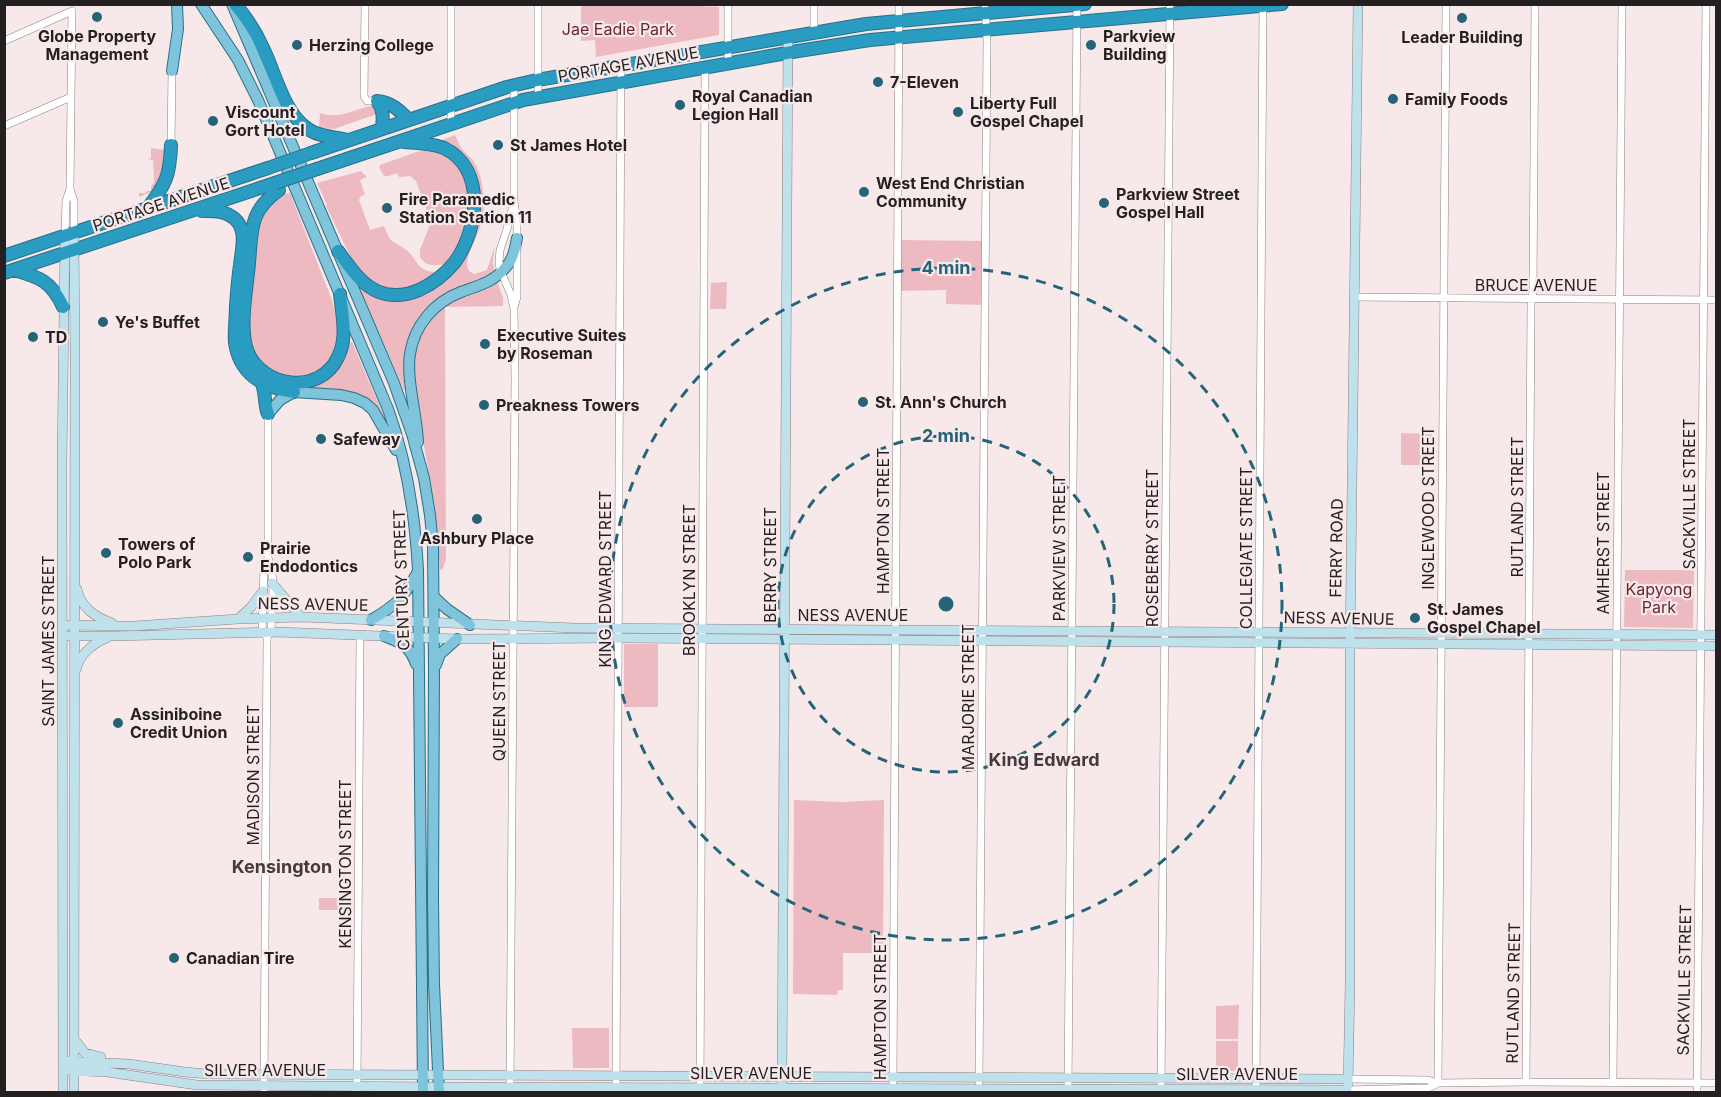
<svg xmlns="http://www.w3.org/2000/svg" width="1721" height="1097" font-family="Inter,sans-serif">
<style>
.green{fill:#edbac1}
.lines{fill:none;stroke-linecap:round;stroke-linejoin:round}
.street-casing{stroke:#8d8081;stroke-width:8}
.secondary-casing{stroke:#8d8081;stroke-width:10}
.primary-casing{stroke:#287089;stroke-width:12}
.highway-casing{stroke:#287089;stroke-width:14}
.street{stroke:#fff;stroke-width:7}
.secondary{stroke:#bfe1ec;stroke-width:9}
.primary{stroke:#7fc4da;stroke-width:10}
.highway{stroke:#2a9cc1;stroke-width:12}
.highway-bridge-casing{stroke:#287089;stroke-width:14;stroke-linecap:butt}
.highway-bridge{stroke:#2a9cc1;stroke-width:12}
.ring{fill:none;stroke:#256379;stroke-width:3;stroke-dasharray:10 8}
.poi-dot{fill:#256379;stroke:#f7e8ea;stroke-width:2}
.labels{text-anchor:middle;stroke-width:4.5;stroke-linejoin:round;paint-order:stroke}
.park-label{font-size:16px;fill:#692535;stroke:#f7e8ea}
.poi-label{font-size:16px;font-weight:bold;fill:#241f20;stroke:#f7e8ea;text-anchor:start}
.street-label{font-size:16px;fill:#241f20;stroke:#f7e8ea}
.neighbourhood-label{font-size:18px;font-weight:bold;fill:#44393b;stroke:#f7e8ea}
.centre{fill:#256379;stroke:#f7e8ea;stroke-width:3}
.ring-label{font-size:18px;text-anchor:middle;font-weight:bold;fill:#256379;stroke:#f7e8ea;stroke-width:4.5;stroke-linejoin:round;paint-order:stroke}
</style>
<rect width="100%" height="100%" fill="#f7e8ea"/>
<path class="green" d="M697,5L700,6L719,7V35L596,57L595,40L581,41V5Z
M372,106L378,108L380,113L334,129L319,128L320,113C341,120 352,109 372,106Z
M455,135C457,139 459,144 461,148C465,153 471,157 474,162C483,177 485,197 483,216C481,232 467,252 467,264C467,270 470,272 474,274L487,270L495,245L493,262L495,273L419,320L408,390H404L359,288L363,286L398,299L461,258L476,189L440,141Z
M151,148L165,150L166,167L158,182L151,192L139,197V193H146L147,191H151V186L154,183L153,160L147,159L151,158Z
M431,148L449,155L465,175L470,209L460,246L448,262L441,265H431L425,263L420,257V250L431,222L416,181L410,176L399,177L397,173L389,176H384L379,167L380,165L422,150L430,152Z
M361,171L367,177L360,180L365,195L361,196L359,200L370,230L384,226C392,246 390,238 405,249C420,260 414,272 439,272L433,278L403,292L376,287L355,266L326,206L327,205L317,183Z
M290,193L330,295L340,325L336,352L323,370L305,379L273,375L253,356L248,338L257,219L279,194Z
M898,240L985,241V305L946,304V290L897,291Z
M497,281L503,298V306L445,307L446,560L442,570L440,569L435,507L415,395L412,359L424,324L446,303Z
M727,282L726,309H710L711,283Z
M352,342L384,416L382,417L373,405L274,385L252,366L310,384L348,343Z
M1401,433L1432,434V465H1401Z
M1625,570H1694L1693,628L1624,627Z
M624,644H658V707H624Z
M794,800L842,802L884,800L883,953H843V990H838L837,995L793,994Z
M319,898H351V910H319Z
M1239,1005L1238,1039H1216V1006Z
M572,1028H609V1068H573Z
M1216,1041H1238V1071H1216Z"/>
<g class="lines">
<g class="street-casing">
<path id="street" d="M365,4L364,96L367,101H377
M814,32V4
M4,41L72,11L70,189L74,201V233
M728,64V4
M514,85V201L517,222V297L514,307
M538,97V4
M451,123V4
M4,126L71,97
M171,145L172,71
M65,236L66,201L70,189
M1354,297L1716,300
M264,634L262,633L264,565L268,558
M1348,1079L1428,1080L1438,1083L1526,1082L1716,1083
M893,1082L899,4
M979,1082L987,41L985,4
M1526,1082L1531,305L1533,292L1535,4
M1613,1082L1622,4
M1438,1083L1446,4
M1347,1090L1428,1088L1438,1083
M264,1092L267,642V637L271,632C271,609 277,580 268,558V414
M357,1092L360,635
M510,1092L515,378L514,309L511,295L500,269L499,261L500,250L507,229L514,201
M616,1092L621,66
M700,1092L705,68
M1068,1092L1077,4
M1161,1092L1170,4
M1256,1092L1263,4
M1697,1092L1706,4"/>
</g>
<g class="secondary-casing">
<path id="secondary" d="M74,233L75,353L74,1092
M272,583L301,617
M77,589C81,608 95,617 112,623
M238,619L251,607L263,591
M62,625L134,626L238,619L301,617L574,628L1716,635
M62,636H114L278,632L457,639L619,638L1716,646
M76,670C79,655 93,643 107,638
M75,1040L85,1053L101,1057
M63,1061L129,1064L185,1072L208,1074L1348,1079
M63,1070L107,1072L197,1085L439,1087L1347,1090
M782,1082L788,37
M1348,1085L1350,984V648L1358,4
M63,1092L62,462L65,236"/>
</g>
<g class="primary-casing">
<path id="primary" d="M201,4L238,60L258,100L388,409C407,461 415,514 418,570L423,1092
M232,4L394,383L412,434L424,478L430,515L433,546L434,668L433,899L434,984L439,1092
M172,71L178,29L177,4
M268,414L280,400L294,392L341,395L354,398L365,403L373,410L396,450
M418,442C417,416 406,378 410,354C414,326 434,302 461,292C477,286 494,282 505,268C513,260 515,249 517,238
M434,597L447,609L470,625
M371,620C396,605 403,599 417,573
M384,636C402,643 409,645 416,664
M436,665L440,654L457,639"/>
</g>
<g class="highway-casing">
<path id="highway" d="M235,4C247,18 256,32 263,48C275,72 284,114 308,129C319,137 335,137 348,140
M377,101C391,102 399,110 409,120
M377,101C384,110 383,118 382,129
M311,153L507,87L537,80L866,24L1085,4
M317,169L523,100L798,51L870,40L1282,4
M279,190C249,211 252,230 249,263C247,288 239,326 247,350C261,388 320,396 338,357C348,338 342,314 340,294
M147,209C166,184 170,176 171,145
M202,211C211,211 221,210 229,215C249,225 242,247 240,265C238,278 237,292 236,306C236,318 234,331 235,343C240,375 264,388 294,392
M338,251C349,266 361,285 379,292C392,297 407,295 419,290C432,284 446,273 455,262C478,230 487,169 444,148C432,143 417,143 404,142
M4,256L268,168
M14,270C40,277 52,282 63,307
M4,273L275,183
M262,384C266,394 264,405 268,414"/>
</g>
<use href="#street" class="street"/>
<use href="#secondary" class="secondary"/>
<use href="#primary" class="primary"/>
<use href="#highway" class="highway"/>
<g class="highway-bridge-casing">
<path id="highway-bridge" d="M268,168L311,153
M275,183L317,169"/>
</g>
<use href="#highway-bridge" class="highway-bridge"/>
</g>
<g class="ring">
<circle cx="946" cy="604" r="168"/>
<circle cx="946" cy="604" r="336"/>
</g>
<g class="poi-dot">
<circle cx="97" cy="17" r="6"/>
<circle cx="1462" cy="18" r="6"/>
<circle cx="297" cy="45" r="6"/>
<circle cx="1091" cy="45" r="6"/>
<circle cx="878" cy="82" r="6"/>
<circle cx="1393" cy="99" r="6"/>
<circle cx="680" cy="105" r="6"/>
<circle cx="958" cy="112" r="6"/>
<circle cx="213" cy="121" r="6"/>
<circle cx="498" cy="145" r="6"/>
<circle cx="864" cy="192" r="6"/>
<circle cx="1104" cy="203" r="6"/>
<circle cx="387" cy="208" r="6"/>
<circle cx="103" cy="322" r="6"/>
<circle cx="33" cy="337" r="6"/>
<circle cx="485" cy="344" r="6"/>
<circle cx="863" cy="402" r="6"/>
<circle cx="484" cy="405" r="6"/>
<circle cx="321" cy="439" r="6"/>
<circle cx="477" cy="519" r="6"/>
<circle cx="106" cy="553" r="6"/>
<circle cx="248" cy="557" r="6"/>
<circle cx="1415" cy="618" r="6"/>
<circle cx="118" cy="723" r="6"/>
<circle cx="174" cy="958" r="6"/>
</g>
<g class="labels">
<g class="park-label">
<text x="618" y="35">Jae Eadie Park</text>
<text x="1659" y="595">Kapyong<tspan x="1659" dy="18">Park</tspan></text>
</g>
<g class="poi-label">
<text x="97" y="42" text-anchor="middle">Globe Property<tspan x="97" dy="18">Management</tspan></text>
<text x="1103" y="42">Parkview<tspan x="1103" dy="18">Building</tspan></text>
<text x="1462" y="43" text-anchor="middle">Leader Building</text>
<text x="309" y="51">Herzing College</text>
<text x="890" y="88">7-Eleven</text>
<text x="692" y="102">Royal Canadian<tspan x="692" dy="18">Legion Hall</tspan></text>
<text x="1405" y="105">Family Foods</text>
<text x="970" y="109">Liberty Full<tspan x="970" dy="18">Gospel Chapel</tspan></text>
<text x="225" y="118">Viscount<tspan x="225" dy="18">Gort Hotel</tspan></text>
<text x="510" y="151">St James Hotel</text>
<text x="876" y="189">West End Christian<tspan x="876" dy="18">Community</tspan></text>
<text x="1116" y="200">Parkview Street<tspan x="1116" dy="18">Gospel Hall</tspan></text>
<text x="399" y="205">Fire Paramedic<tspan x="399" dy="18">Station Station 11</tspan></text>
<text x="115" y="328">Ye's Buffet</text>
<text x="497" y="341">Executive Suites<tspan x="497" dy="18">by Roseman</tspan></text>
<text x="45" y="343">TD</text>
<text x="875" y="408">St. Ann's Church</text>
<text x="496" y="411">Preakness Towers</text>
<text x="333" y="445">Safeway</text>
<text x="477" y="544" text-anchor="middle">Ashbury Place</text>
<text x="118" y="550">Towers of<tspan x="118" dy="18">Polo Park</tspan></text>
<text x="260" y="554">Prairie<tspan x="260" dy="18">Endodontics</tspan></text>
<text x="1427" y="615">St. James<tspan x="1427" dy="18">Gospel Chapel</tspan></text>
<text x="130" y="720">Assiniboine<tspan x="130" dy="18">Credit Union</tspan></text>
<text x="186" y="964">Canadian Tire</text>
</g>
<g class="street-label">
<text transform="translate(628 64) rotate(-10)" y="6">PORTAGE AVENUE</text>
<text transform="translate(161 204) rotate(-18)" y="6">PORTAGE AVENUE</text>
<text x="1536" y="291">BRUCE AVENUE</text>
<text transform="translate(1689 494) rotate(-90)" y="6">SACKVILLE STREET</text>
<text transform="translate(1517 507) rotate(-90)" y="6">RUTLAND STREET</text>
<text transform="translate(1428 508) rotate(-90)" y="6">INGLEWOOD STREET</text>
<text transform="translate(883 521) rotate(-90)" y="6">HAMPTON STREET</text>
<text transform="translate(1603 543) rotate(-90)" y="6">AMHERST STREET</text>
<text transform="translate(1059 548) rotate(-90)" y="6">PARKVIEW STREET</text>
<text transform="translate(1152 548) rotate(-90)" y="6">ROSEBERRY STREET</text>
<text transform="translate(1246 548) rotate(-90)" y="6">COLLEGIATE STREET</text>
<text transform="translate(1336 548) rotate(-89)" y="6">FERRY ROAD</text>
<text transform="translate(770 565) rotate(-90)" y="6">BERRY STREET</text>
<text transform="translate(605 579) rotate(-90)" y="6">KING EDWARD STREET</text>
<text transform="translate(401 580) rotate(-92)" y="6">CENTURY STREET</text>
<text transform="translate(689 580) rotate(-90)" y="6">BROOKLYN STREET</text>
<text transform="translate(313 604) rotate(1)" y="6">NESS AVENUE</text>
<text x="853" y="621">NESS AVENUE</text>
<text transform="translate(1339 618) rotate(1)" y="6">NESS AVENUE</text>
<text transform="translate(48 641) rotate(-90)" y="6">SAINT JAMES STREET</text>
<text transform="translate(968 697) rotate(-90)" y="6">MARJORIE STREET</text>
<text transform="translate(499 701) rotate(-90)" y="6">QUEEN STREET</text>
<text transform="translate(253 775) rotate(-90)" y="6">MADISON STREET</text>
<text transform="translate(345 864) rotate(-90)" y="6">KENSINGTON STREET</text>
<text transform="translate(1684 980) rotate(-89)" y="6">SACKVILLE STREET</text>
<text transform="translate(1513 993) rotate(-89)" y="6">RUTLAND STREET</text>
<text transform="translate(880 1007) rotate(-90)" y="6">HAMPTON STREET</text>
<text x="265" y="1076">SILVER AVENUE</text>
<text x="751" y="1079">SILVER AVENUE</text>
<text x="1237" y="1080">SILVER AVENUE</text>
</g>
<g class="neighbourhood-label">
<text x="1044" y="766">King Edward</text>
<text x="282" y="873">Kensington</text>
</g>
</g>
<circle cx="946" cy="604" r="9" class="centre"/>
<g class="ring-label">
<text x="946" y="274">4 min</text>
<text x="946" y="442">2 min</text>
</g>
<rect width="1721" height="1097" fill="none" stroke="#241f20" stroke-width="12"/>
</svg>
